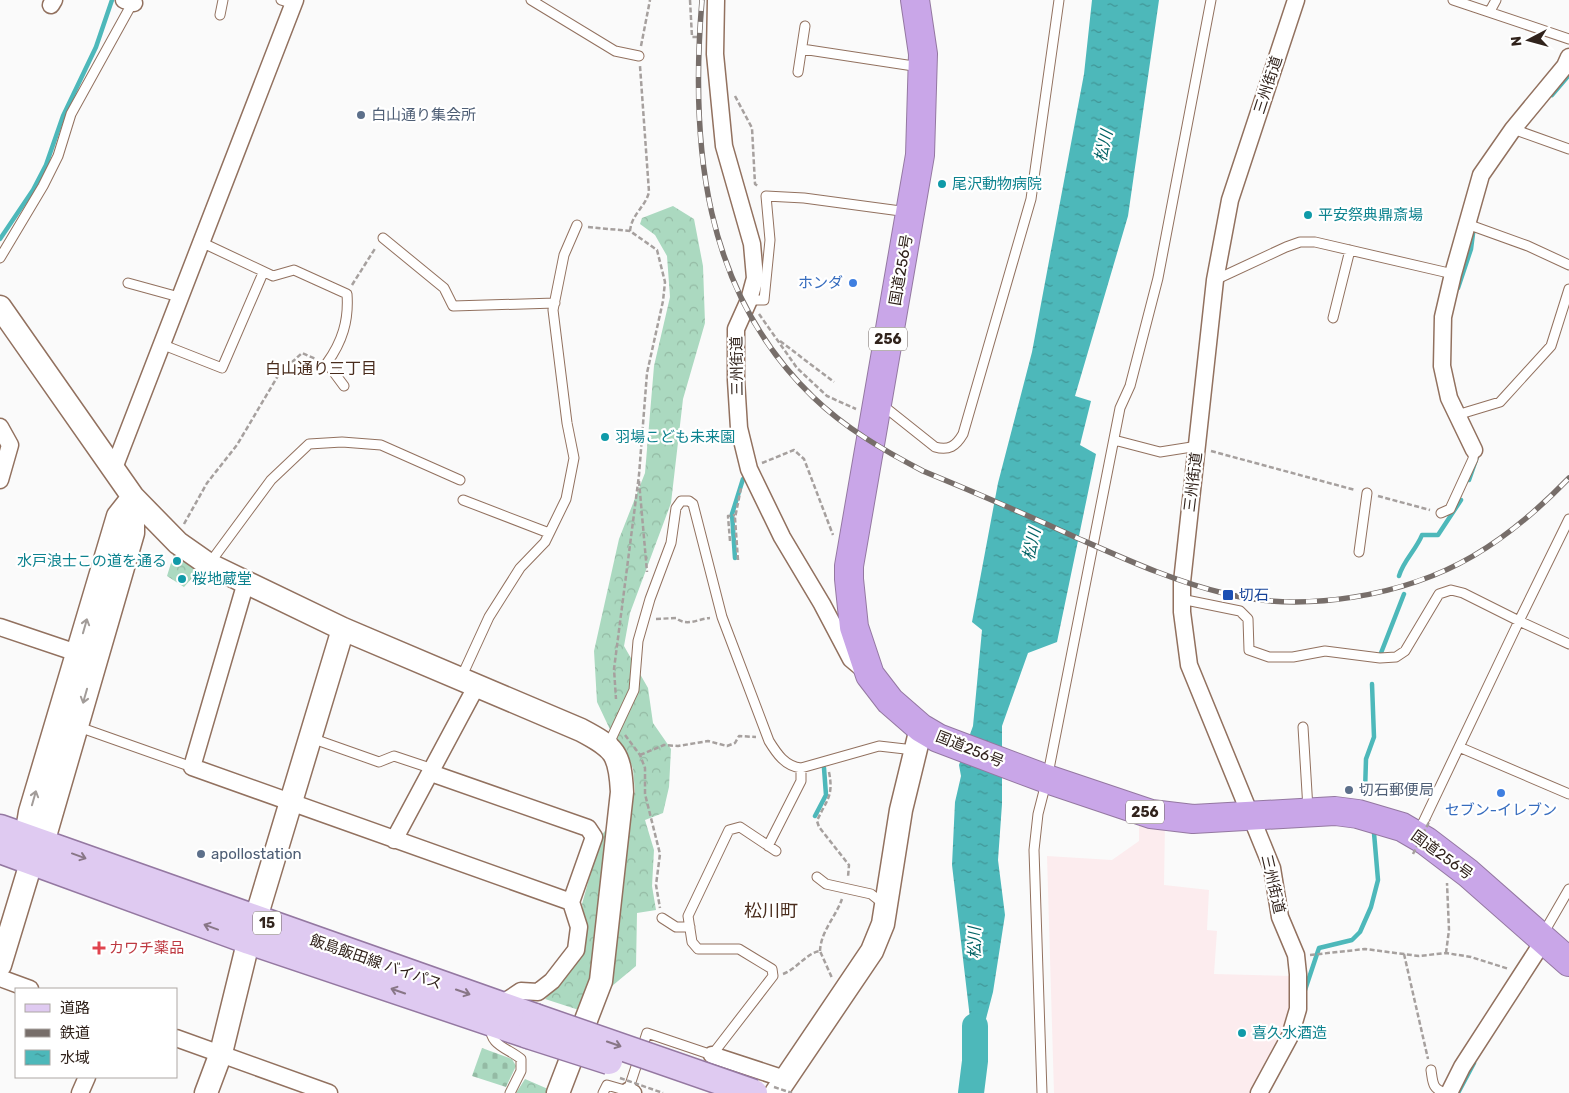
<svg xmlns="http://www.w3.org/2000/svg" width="1569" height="1093" font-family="Rubik,'Noto Sans JP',sans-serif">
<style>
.industrial{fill:#fcecee}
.forest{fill:url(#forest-crowns)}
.cemetery{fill:url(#cemetery-stones)}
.water{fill:url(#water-ripples)}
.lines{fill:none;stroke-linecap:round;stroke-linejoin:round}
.stream{stroke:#4db8ba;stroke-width:4.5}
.river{stroke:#4db8ba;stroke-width:26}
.lane-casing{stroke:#92715f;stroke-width:11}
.street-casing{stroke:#92715f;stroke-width:19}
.secondary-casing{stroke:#92715f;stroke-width:25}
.primary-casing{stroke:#9478a1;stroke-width:29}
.highway-casing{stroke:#9478a1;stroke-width:30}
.path{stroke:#a6a09e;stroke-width:2.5;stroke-dasharray:5 2.5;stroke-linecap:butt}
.lane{stroke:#fff;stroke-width:9}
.street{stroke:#fff;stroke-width:16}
.secondary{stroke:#fff;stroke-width:22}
.primary{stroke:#dfcaf1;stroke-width:26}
.highway{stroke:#c9a6e8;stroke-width:28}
.rail-casing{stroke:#776e6a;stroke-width:5.5}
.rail{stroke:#fff;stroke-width:4;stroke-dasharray:11;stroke-linecap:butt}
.primary-bridge-casing{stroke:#9478a1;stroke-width:29;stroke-linecap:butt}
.path-bridge{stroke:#a6a09e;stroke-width:2.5;stroke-dasharray:5 2.5;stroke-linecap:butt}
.primary-bridge{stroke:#dfcaf1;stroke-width:26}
.oneway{stroke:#a29c99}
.oneway2{stroke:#887686}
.service-dot{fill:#5c6f8a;stroke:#fff;stroke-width:2}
.culture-dot{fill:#0f9aa8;stroke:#fff;stroke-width:2}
.shop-dot{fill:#3f7fe0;stroke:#fff;stroke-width:2}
.transit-dot{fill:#1a4fb4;stroke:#fff;stroke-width:2}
.health-dot{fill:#e0444e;stroke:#fff;stroke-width:2}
.labels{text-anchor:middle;stroke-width:4.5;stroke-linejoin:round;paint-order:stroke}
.shield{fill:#fff;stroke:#6f6560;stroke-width:1}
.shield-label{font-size:14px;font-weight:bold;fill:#31231c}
.street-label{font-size:15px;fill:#31231c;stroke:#fff}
.service-label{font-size:15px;fill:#4e5e75;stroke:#fff;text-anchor:start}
.culture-label{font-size:15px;fill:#0d838f;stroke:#fff;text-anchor:start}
.shop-label{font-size:15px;fill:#366cbe;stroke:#fff;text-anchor:end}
.transit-label{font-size:15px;fill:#164399;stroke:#fff;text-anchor:start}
.health-label{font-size:15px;fill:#be3a42;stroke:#fff;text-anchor:start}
.water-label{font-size:16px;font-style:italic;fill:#036365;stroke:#fff}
.neighbourhood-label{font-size:16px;fill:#492c1d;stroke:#fff}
.quarter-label{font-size:18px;fill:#492c1d;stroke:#fff}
</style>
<defs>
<pattern id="forest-crowns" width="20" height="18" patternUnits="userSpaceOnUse" patternTransform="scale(1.25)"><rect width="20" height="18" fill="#abd9c0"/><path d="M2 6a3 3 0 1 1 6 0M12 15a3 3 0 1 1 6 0" fill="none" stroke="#94baa4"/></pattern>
<pattern id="cemetery-stones" width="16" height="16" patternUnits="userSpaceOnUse" patternTransform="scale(1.25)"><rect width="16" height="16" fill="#abd9c0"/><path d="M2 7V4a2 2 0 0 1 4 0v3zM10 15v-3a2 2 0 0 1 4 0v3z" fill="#94baa4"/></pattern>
<pattern id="water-ripples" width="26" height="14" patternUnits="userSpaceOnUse" patternTransform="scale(1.25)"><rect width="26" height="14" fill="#4db8ba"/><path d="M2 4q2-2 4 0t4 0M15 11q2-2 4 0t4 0" fill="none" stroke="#419596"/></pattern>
</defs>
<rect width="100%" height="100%" fill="#fafafa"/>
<path class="industrial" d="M1139,819L1165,824L1164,885L1209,890L1207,930L1217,931L1214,974L1292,976V1008L1286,1029L1251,1093H1054L1047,856L1112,860L1139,841Z"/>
<path class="forest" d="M673,206L694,219L703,266L705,323L683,399L671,503L630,613L624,646L648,688L653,723L671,749L669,787L663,813L645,820L654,850L652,886L656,910L637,913L636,966L582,1011L545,999L575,966L587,936L582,904L601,836L635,792L633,769L626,750L614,738L597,702L594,651L619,539L645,473L654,366L670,297L667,256L655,235L640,224L642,218Z
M175,550L201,568L184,587L167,576Z
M525,1079L548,1089L547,1093H516Z"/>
<path class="cemetery" d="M482,1048L512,1059L516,1066L506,1087L472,1076Z"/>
<path class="water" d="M1092,0H1159L1128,216L1075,396L1091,401L1080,445L1096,454L1057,642L1028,653L1002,726V804L998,860L1005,915L993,992L975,1061L952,865L955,802L961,776L959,765L973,726L982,630L972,622L998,483L1032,352L1084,74Z"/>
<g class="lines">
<path class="stream" d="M1552,95L1569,75
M0,239L33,190L46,165L63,116L96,47L112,0
M1458,288L1471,249L1474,226
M1469,480L1479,451
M735,558L732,514L743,479
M1399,576C1403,561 1416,550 1422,535H1438L1461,500
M1381,653L1404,594
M1365,792L1366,759L1374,737L1372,684
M815,816L826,795L824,768
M1305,990L1319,948L1352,940L1360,932L1371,907L1378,880L1374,833
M1458,1093L1474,1063"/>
<path class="river" d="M971,1093L975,1061V1026"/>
<g class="lane-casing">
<path id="lane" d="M281,0L294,4
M531,0L615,51L639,56
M1453,0L1569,39
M1490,11L1496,0
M220,15L223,0
M802,49L920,67
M798,72L805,26
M1513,129L1569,149
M1467,224L1528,246L1569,265
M383,238L444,288L453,306L555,303
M203,243L273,276L294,270L347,294C349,321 342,342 327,363L344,386
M0,258L43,186L58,156L71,114L134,0
M1215,280L1286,247L1300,242H1315L1453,274
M128,283L179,297
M749,300H764L770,240L766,196L804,198L908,212
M1333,318L1350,250
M161,344L222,368L263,273
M881,404L935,447C949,451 956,446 963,434L1031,199L1059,0
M1457,415L1500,402L1551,346L1569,289
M1114,440L1160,452L1198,446
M463,500L549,533
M1441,513L1450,509L1473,459L1474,450
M1359,552L1367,493
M209,564L271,480L309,444L342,442L381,445L460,480
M1181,599L1240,611L1248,619L1249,650L1269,657H1293L1325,651L1380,658L1396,657L1405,651L1439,594L1451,590L1463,593L1519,621L1569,519
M461,678L489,617L520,568L545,542L566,499L574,458L567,423L553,310L564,255L577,225
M76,726L192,767
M1303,727L1308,809
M311,738L379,762L394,756L433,769
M612,746V737L634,690L638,641L650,599L671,543L676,508L681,501H689L693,504L722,617L769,741C777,754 785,766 801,768L879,746L914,750
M1459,747L1569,794
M1418,833L1519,621L1569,644
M768,846L801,781V768
M817,877L826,884L871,894L885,905
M662,918L676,927H690
M1543,934L1569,889
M491,1025C488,1045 508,1048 521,1059V1071L510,1093
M1431,1070C1433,1083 1432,1089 1446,1093
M603,1093L607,1085L628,1091L647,1033L712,1055L773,976L772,969L739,949H698L692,942L688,916L729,830L740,827L776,851
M1042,1093L1034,850L1038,814L1047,779L1120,408L1130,386L1158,278L1211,0"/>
</g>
<g class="street-casing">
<path id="street" d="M124,0L134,3
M716,0L715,54L724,146L752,244L755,278L749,300L736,329V380L739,428L749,469L782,537L822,604L851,659L863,669
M51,5L54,0
M0,427L10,445L0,480
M1474,450L1449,398L1442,366L1443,317L1453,274L1481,175L1513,129L1565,66L1569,57
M114,468L295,0
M246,582L192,767L571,902L579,927L576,950L552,981L538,992L521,991L500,1005
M0,627L77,653
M431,773L588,828L594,837L571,902
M394,840L477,685
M0,978L30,989
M176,1038L329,1093
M712,1055L785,1079
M628,1091L633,1093
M80,1093L87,1077
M1259,1093L1290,1036L1298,1009V974L1296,955L1280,917L1272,868L1189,665L1182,612V582L1215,280L1230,200L1296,0
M1449,1093L1462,1067L1544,940"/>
</g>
<g class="secondary-casing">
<path id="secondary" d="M0,307L133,497L178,543L208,564L343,629L581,730C615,748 620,753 622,792L601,981L558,1093
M30,855L26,836L30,812L118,516L133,497
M0,965L31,863L43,843L133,533V497
M206,1093L221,1053L246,951L343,629
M776,1093L872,951L883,924L901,810L921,728"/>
</g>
<g class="primary-casing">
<path id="primary" d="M0,828L535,1017
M0,850L249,941L528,1035"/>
</g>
<g class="highway-casing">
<path id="highway" d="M915,0L923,54L920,155L849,566V579L854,627L870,675L890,701L921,728L938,738L1044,778L1151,814L1193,819L1335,811L1358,814L1402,827L1426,841L1468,873L1569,962"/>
</g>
<path class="path" d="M690,0L692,37H701
M641,46L650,0
M735,96L752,128L755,184L759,187
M588,227L630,231L657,250L665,282L663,301L647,373L639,475L614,669L616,699
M630,231C632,213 645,208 649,192L640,66
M352,285L376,247
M759,314L797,368L827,396L856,409
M780,341L834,382
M1211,451L1355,490
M762,463L794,450L804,459L833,535
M639,481L647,572
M1378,496L1430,510
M184,524L207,483L237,445L279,374L302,353L316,359
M730,541L728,516L735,515
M738,560L735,518L741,488
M656,619L676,618C687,627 697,619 710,618
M625,735L640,755L645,768V794L660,854L656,885L660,908
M640,755L664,745L678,746L708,741L727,746L735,743L739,736L756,737
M829,772C834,797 826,800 817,821L819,827L849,865L848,877
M820,951C821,931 835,918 842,899
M1446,953L1449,930L1447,883
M1404,954L1428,1059
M1310,955L1365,949L1419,956L1446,953L1471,957L1509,969
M783,974C797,969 806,953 820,951L832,978"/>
<use href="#lane" class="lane"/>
<use href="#street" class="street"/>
<use href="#secondary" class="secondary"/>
<use href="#primary" class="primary"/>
<use href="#highway" class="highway"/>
<g class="rail-casing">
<path id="rail" d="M702,0C690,144 703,291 813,397C845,428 883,450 923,471C974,492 1025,514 1075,537C1125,559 1175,582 1227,594C1304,613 1405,596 1473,556C1509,535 1540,508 1569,478"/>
</g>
<use href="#rail" class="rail"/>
<g class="primary-bridge-casing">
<path id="primary-bridge" d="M535,1017L754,1093
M528,1035L609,1061"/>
</g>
<path class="path-bridge" d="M1413,854L1430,820
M620,1078L663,1093
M774,1087L792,1093"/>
<use href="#primary-bridge" class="primary-bridge"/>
</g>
<defs><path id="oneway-shaft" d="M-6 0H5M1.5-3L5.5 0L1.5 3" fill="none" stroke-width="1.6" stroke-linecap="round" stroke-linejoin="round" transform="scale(1.25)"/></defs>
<g class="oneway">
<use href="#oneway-shaft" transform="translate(85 626) rotate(-74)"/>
<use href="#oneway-shaft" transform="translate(85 696) rotate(106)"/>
<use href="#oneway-shaft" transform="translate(34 798) rotate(-74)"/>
</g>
<g class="oneway2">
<use href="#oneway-shaft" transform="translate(79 856) rotate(20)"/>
<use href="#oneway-shaft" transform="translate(211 927) rotate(-160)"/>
<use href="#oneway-shaft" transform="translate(398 991) rotate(-161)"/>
<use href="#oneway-shaft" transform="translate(463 992) rotate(19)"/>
<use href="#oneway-shaft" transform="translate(614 1044) rotate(19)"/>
</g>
<g class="service-dot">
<circle cx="361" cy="115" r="5"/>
<circle cx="1349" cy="790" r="5"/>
<circle cx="201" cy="854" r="5"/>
</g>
<g class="culture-dot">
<circle cx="942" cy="184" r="5"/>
<circle cx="1308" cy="215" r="5"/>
<circle cx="605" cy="437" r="5"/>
<circle cx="177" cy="561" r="5"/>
<circle cx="182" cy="579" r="5"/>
<circle cx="1242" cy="1033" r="5"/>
</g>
<g class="shop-dot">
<circle cx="853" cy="283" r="5"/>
<circle cx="1501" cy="793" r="5"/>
</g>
<rect class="transit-dot" x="1222" y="589" width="12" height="12" rx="2.5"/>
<path class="health-dot" d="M96.5 940.5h5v5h5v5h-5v5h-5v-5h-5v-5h5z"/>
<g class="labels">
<g class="shield">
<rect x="869" y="327.5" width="38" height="23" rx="4"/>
<rect x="1126" y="800.5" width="38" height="23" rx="4"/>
<rect x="253" y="911.5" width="28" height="23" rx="4"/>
</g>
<g class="shield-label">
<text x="888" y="344">256</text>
<text x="1145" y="817">256</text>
<text x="267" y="928">15</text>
</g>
<g class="street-label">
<text transform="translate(1268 85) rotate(-72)" y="5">三州街道</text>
<text transform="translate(901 270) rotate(-80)" y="5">国道256号</text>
<text transform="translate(737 366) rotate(-91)" y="5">三州街道</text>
<text transform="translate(1193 482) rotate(-83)" y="5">三州街道</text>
<text transform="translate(970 749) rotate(22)" y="5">国道256号</text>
<text transform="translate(1442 855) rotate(36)" y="5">国道256号</text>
<text transform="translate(1273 884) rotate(77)" y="5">三州街道</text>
<text transform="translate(376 962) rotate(19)" y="5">飯島飯田線 バイパス</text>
</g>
<g class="service-label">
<text x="371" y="120">白山通り集会所</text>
<text x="1359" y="795">切石郵便局</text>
<text x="211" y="859">apollostation</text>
</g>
<g class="culture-label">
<text x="952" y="189">尾沢動物病院</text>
<text x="1318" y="220">平安祭典鼎斎場</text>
<text x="615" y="442">羽場こども未来園</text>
<text x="167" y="566" text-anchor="end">水戸浪士この道を通る</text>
<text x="192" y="584">桜地蔵堂</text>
<text x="1252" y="1038">喜久水酒造</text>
</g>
<g class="shop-label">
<text x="843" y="288">ホンダ</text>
<text x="1501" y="815" text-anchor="middle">セブン-イレブン</text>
</g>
<g class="transit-label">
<text x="1239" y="600">切石</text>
</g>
<g class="health-label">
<text x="109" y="953">カワチ薬品</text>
</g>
<g class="water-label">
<text transform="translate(1103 146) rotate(-77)" y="6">松川</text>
<text transform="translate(1031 544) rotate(-77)" y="6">松川</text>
<text transform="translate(974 943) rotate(-90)" y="6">松川</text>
</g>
<g class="neighbourhood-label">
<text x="321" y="374">白山通り三丁目</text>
</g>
<g class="quarter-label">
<text x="771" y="917">松川町</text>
</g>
</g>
<rect x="15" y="988" width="162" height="90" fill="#ffffff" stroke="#ada7a4"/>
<rect x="25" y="1004" width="25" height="8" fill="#dfcaf1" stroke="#ada7a4"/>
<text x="60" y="1013" font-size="15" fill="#31231c">道路</text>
<rect x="25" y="1029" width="25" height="8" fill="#776e6a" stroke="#ada7a4"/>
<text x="60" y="1038" font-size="15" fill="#31231c">鉄道</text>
<rect x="25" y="1050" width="25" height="15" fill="url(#water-ripples)" stroke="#ada7a4"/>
<text x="60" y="1063" font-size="15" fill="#31231c">水域</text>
<g transform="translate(1529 40) rotate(264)" stroke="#ffffff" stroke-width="4" paint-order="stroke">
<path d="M0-4L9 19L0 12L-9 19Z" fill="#31231c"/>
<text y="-8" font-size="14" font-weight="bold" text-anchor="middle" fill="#31231c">N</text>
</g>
</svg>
